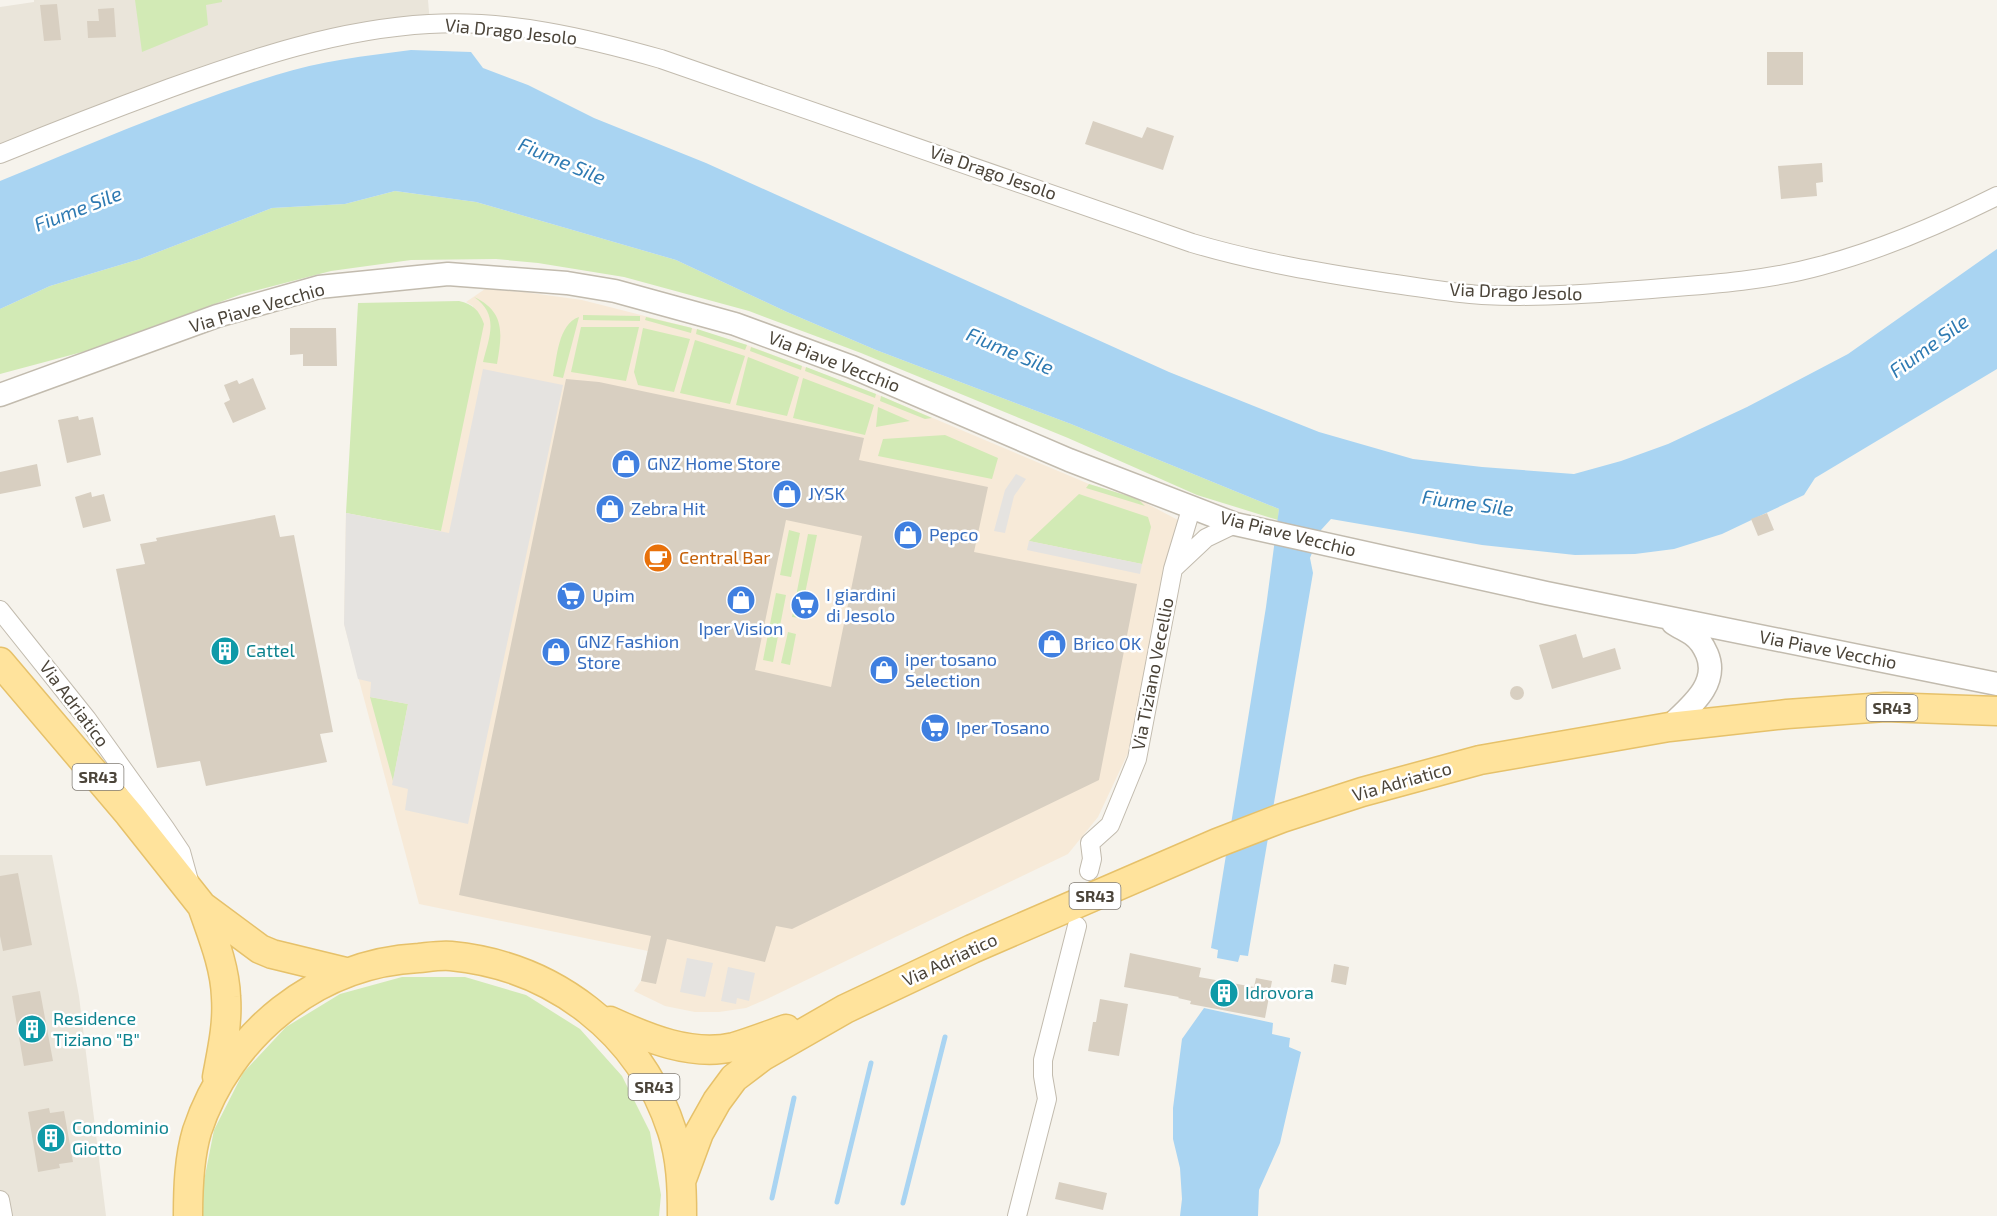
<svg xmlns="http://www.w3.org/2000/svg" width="1997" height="1216" font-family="'Exo 2',sans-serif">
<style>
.residential{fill:#eae5da}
.commercial{fill:#f7ead8}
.green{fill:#d2eab5}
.parking{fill:#e5e3e0}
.water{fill:#a9d4f2}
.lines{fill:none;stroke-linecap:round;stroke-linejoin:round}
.stream{stroke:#a9d4f2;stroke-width:5}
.building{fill:#d8cfc1;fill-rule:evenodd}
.minor-casing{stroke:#c2bbae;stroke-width:20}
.tertiary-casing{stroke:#c2bbae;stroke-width:25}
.primary-casing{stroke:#e6c16a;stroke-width:31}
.minor{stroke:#fff;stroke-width:18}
.tertiary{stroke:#fff;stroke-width:22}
.primary{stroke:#ffe39c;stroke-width:28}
.labels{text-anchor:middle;stroke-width:5;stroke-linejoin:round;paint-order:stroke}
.shield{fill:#fff;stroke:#817c74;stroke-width:1.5}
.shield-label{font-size:16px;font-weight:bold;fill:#4b4439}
.street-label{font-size:18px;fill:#4b4439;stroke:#fff}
.shop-label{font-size:18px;fill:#366cbe;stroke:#fff;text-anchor:start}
.food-label{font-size:18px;fill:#c56008;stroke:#fff;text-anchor:start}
.culture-label{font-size:18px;fill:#0d838f;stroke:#fff;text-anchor:start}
.water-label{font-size:20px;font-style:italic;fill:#2e7ab2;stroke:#fff}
</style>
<rect width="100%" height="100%" fill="#f6f3ec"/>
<path class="residential" d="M34,0H428L430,24L381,29L0,148V7L34,2Z
M0,855H52L79,996L106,1216H0Z"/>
<path class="commercial" d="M485,289L524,292L582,300L692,328L747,345L876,394L1089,484L1138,499L1178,520L1128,753L1098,817L1068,854L767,999L746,1008L719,1012H695L665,1006L634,991L641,981L648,951L419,904L344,624L346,513L441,531L473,306L466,302Z"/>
<path class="green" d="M135,0H222V2L206,5L208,25L142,52Z
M395,191L476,202L676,260L787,312L876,350L1071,424L1279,509L1278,520L1197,495L1068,438L861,353L749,311L624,277L538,263L496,259L411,260L331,271L242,294L86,351L0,374V309L50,286L140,259L272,208L345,204Z
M474,297C506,312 502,335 497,364L483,362C489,337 500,315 474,297Z
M459,301C473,304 479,310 484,324L441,531L346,513L358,303Z
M583,315L640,316V321L583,320Z
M579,317L563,378L553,376C557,358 558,324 579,317Z
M646,317L692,328L691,333L645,320Z
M581,327H639L626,381L571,372Z
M643,328L690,339L674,392L638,385L634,372Z
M697,329L747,345L745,350L696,334Z
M695,340L745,356L730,404L680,393Z
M751,347L802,366L801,370L750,351Z
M748,357L799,377L787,416L736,405Z
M806,367L876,394L875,398L805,371Z
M803,378L874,405L865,435L793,418Z
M881,396L932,418L925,419L880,401Z
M878,407L910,421L876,427Z
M945,435L998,458L992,479L878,456L883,439Z
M1089,484L1138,499L1145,506L1086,488Z
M1079,494L1148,517L1151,527L1142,564L1029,541Z
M789,530L800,533L791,577L780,575Z
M808,534L817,535L800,618L792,617Z
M776,593L786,595L773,662L763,660Z
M788,632L796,634L790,665L781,663Z
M370,697L408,704L393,781Z
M402,977H465L526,995L580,1029L622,1076L650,1132L661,1195L659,1216H203L201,1196L214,1130L243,1073L286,1027L340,994Z"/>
<path class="parking" d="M483,369L563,385L468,824L405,810L408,789L392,785L408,704L370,697L371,682L358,679L344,624L346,513L449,533Z
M1016,474L1026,479L1014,496L1005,533L994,531L1005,490Z
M1029,541L1142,564L1140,574L1027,550Z
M687,958L713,963L705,997L680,992Z
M728,967L755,973L749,1001L737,998L736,1004L721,1001Z"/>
<path class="water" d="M411,50L471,52L483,68L528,85L594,118L706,163L1169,372L1319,432L1413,459L1482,467L1574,474L1621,461L1668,444L1747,407L1848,354L1997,249V369L1815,478L1804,495L1722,534L1674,549L1635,554L1575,555L1482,545L1331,519L1321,530L1310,558L1313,573L1248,956L1240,955L1238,962L1217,958L1218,950L1211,948L1266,607L1279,509L1071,424L876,350L787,312L676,260L476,202L395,191L345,204L272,208L140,259L50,286L0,309V181C91,144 182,104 276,75C320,61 365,56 411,50Z
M1204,1008L1273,1023L1272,1034L1290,1038L1289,1047L1301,1052L1280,1143L1259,1190L1258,1216H1180L1182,1199L1180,1168L1173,1139V1108L1182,1039Z"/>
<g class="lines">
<path class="stream" d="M772,1198L794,1098
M837,1202L871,1063
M903,1203L945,1037"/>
</g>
<path class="building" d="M57,4L61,40L44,41L40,5Z
M114,8L116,37L88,38L87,21H99L98,9Z
M1767,52H1803V85H1767Z
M1093,121L1142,138L1147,127L1174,136L1163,170L1085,144Z
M1822,163L1823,182L1816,183L1817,196L1781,199L1778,166Z
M290,328H336L337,366H303V354L290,355Z
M253,378L266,409L233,423L224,403L230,400L224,385L237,380L239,384Z
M566,379L599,382L864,438L859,460L988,487L974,552L1137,584L1099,780L792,929L776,926L765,962L667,939L656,984L641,981L651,936L459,895ZM786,520L862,536L831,687L755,670Z
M78,416L79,420L93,417L101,455L67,463L58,420Z
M37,464L41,486L0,494V472Z
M91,492L92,497L104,494L111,521L83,528L75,497Z
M1767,513L1774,530L1758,536L1751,519Z
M275,515L280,537L294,535L333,732L320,734L327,762L206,786L200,761L157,768L116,569L145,564L140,544L157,541L156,538Z
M1576,634L1583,658L1615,648L1621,669L1552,689L1539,645Z
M1510 693a7 7 0 1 1 14 0a7 7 0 1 1-14 0Z
M18,873L32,945L3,951L0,936V876Z
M1130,953L1201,968L1199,977L1254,987L1256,978L1272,981L1265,1018L1190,1004L1191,1001L1178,998L1179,997L1124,987Z
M1334,964L1349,967L1346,985L1331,982Z
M40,991L53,1061L24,1066L12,996Z
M1100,999L1128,1004L1119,1056L1088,1051L1093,1022H1096Z
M49,1108L50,1113L64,1111L73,1162L59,1164L60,1168L38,1172L28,1112Z
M1059,1182L1107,1193L1103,1210L1055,1199Z"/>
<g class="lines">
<g class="minor-casing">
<path id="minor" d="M0,154C56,131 113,109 170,88C253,58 339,29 429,24C507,19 587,38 661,59L1192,243C1256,262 1322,273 1388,283C1419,287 1451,293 1482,295C1542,298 1603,293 1663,288C1716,284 1769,280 1820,266C1881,250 1941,224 1997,196
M1192,506L1173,569L1206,538L1235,524
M0,610L87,719L165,828L181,852L189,881
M1089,871L1092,859L1090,843L1110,825L1137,759L1173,569
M0,1200L3,1216
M1017,1216L1047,1099L1043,1076V1060L1077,926"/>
</g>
<g class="tertiary-casing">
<path id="tertiary" d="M0,395L217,316L319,287L448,274L567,283L615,291L735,324L852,367L1069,460L1235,524L1546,593L1997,684
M1669,727C1688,708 1720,685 1707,654C1704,647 1700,640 1693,635C1687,631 1679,627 1673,623"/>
</g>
<g class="primary-casing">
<path id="primary" d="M0,662L129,814L202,906L260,949L272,954L346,972
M202,906C212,935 225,966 226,997C228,1024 222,1050 217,1077
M610,1021C647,1038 692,1057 734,1047C751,1042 769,1035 786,1029
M682,1179L699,1133L717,1101L734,1078L763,1056L845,1009L972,949L1217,843L1282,818L1362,792L1480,760L1669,727L1787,714L1885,707L1997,711
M188,1216C188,1187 189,1158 197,1131C229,1034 317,963 419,958C429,957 441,955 451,956C554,966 640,1032 672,1131C681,1158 682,1187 682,1216"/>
</g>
<use href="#minor" class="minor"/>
<use href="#tertiary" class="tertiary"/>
<use href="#primary" class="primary"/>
</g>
<defs>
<g id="shop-disc" transform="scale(1.5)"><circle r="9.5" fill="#3f7fe0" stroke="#fff"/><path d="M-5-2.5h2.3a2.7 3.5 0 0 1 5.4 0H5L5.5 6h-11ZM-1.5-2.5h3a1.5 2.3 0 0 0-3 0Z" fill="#fff"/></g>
<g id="cafe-disc" transform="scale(1.5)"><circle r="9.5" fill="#e8710a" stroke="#fff"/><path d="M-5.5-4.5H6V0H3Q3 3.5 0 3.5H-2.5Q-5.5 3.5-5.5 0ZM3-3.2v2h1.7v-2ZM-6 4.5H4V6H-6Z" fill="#fff"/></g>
<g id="supermarket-disc" transform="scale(1.5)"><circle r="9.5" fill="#3f7fe0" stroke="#fff"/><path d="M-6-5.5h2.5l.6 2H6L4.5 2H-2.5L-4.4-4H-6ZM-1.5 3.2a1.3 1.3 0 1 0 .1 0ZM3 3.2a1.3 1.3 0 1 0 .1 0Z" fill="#fff"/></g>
<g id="building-disc" transform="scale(1.5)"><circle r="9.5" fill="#0f9aa8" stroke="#fff"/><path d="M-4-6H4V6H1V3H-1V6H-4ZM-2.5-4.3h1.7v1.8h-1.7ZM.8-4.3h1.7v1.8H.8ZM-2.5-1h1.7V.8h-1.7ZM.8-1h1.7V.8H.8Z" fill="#fff"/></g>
</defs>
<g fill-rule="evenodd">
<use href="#shop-disc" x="626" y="464"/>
<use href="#shop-disc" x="787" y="494"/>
<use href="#shop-disc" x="610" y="509"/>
<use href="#shop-disc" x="908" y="535"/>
<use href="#cafe-disc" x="658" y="558"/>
<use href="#supermarket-disc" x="571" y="596"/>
<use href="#shop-disc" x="741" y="600"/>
<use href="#supermarket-disc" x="805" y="605"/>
<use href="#shop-disc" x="1052" y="644"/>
<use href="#building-disc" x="225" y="651"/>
<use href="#shop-disc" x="556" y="652"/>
<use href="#shop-disc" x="884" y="670"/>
<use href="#supermarket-disc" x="935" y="728"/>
<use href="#building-disc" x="1224" y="993"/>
<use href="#building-disc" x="32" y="1029"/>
<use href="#building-disc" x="51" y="1138"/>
</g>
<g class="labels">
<g class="shield">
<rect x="1866.5" y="695" width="51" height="26" rx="4.5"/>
<rect x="72.5" y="764" width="51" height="26" rx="4.5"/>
<rect x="1069.5" y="883" width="51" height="26" rx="4.5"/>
<rect x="628.5" y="1074" width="51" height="26" rx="4.5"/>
</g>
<g class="shield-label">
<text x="1892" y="714">SR43</text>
<text x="98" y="783">SR43</text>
<text x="1095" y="902">SR43</text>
<text x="654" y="1093">SR43</text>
</g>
<g class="street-label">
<text transform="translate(511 32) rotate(6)" y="6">Via Drago Jesolo</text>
<text transform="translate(993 173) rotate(19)" y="6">Via Drago Jesolo</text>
<text transform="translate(1516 292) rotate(2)" y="6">Via Drago Jesolo</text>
<text transform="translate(257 308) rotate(-16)" y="6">Via Piave Vecchio</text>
<text transform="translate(834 362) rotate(21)" y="6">Via Piave Vecchio</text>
<text transform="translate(1288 534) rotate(14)" y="6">Via Piave Vecchio</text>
<text transform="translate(1828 650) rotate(11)" y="6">Via Piave Vecchio</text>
<text transform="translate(1153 674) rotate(-79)" y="6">Via Tiziano Vecellio</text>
<text transform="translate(74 704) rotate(53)" y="6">Via Adriatico</text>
<text transform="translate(1402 782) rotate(-16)" y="6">Via Adriatico</text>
<text transform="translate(950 960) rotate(-25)" y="6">Via Adriatico</text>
</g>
<g class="shop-label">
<text x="647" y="470">GNZ Home Store</text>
<text x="808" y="500">JYSK</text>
<text x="631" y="515">Zebra Hit</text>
<text x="929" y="541">Pepco</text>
<text x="826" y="601">I giardini<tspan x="826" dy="21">di Jesolo</tspan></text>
<text x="592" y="602">Upim</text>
<text x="741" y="635" text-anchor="middle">Iper Vision</text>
<text x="577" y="648">GNZ Fashion<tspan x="577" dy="21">Store</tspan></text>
<text x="1073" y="650">Brico OK</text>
<text x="905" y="666">iper tosano<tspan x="905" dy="21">Selection</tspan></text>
<text x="956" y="734">Iper Tosano</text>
</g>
<g class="food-label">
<text x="679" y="564">Central Bar</text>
</g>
<g class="culture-label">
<text x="246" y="657">Cattel</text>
<text x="1245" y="999">Idrovora</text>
<text x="53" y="1025">Residence<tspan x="53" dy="21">Tiziano "B"</tspan></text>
<text x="72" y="1134">Condominio<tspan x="72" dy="21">Giotto</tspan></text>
</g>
<g class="water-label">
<text transform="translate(562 161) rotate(23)" y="7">Fiume Sile</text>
<text transform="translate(78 209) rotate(-21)" y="7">Fiume Sile</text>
<text transform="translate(1929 346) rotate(-36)" y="7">Fiume Sile</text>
<text transform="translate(1010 351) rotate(23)" y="7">Fiume Sile</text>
<text transform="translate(1468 503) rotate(8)" y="7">Fiume Sile</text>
</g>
</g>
</svg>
